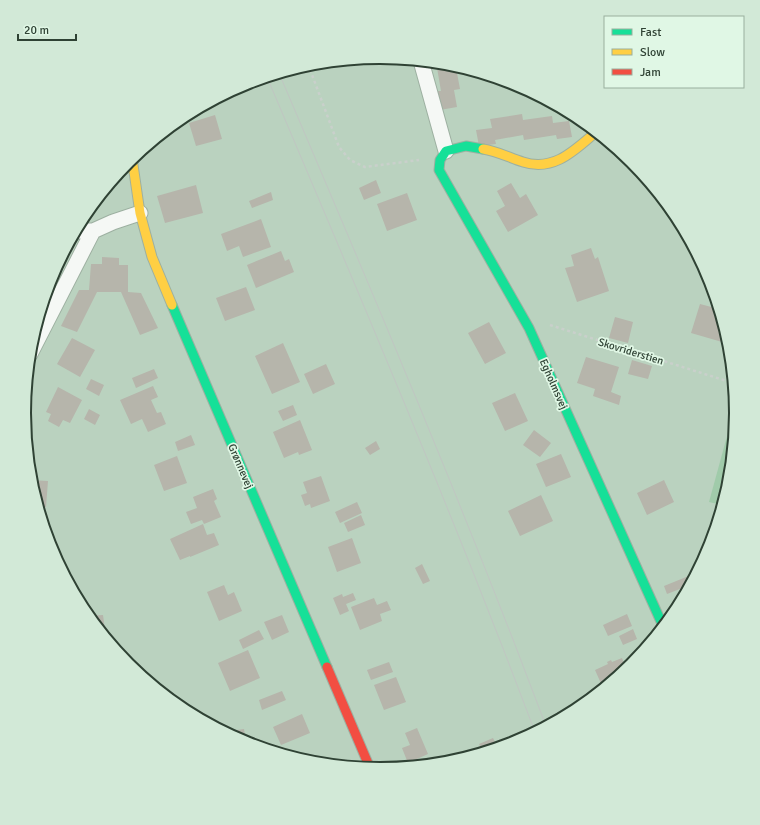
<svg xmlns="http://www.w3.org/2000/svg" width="760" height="825" font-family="Signika,sans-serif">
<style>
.green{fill:#a0cbaa}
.building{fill:#b6b5ab}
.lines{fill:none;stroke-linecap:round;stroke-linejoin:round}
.street-casing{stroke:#9db0a1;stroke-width:17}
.fast-casing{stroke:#9db0a1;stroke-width:11}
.slow-casing{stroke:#9db0a1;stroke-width:11}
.jam-casing{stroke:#9db0a1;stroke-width:11}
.path{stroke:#c9d0cb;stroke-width:2.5;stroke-dasharray:3 3;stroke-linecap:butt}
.street{stroke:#f5f8f5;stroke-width:15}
.fast{stroke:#16e098;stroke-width:9}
.slow{stroke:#ffcf43;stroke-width:9}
.jam{stroke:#f24e42;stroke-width:9}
.tram{stroke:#c0c6c2;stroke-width:1}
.labels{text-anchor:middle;stroke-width:3.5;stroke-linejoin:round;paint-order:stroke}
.street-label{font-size:11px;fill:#2f4234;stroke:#e0f7e5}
.rim{fill:none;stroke:#2f4234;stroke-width:2}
</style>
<rect width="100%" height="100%" fill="#bad2bf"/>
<path class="green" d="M735,407L729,482L722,505L709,502Z"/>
<path class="building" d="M436,62L454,65L455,73H457L460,89L454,90L457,107L440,110L437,91H441Z
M522,114L523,120L552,116L553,123L569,121L572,137L557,139L556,135L524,140L523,135L495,140L496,144L479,146L476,130L492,128L490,119Z
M215,115L222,139L196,146L189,123Z
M376,180L381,193L364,200L359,188Z
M511,183L520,198L526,194L538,215L508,232L496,211L505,206L497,191Z
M196,185L203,213L165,223L157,196Z
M271,192L273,200L252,208L249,201Z
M407,193L417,220L387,231L377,204Z
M261,219L271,247L243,257L239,246L227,251L221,234Z
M591,248L595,259L598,257L609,291L577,302L565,268L574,266L571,255Z
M281,251L285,261L289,259L294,272L256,288L247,265Z
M102,257L119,258V265H128V292L141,293L158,328L140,335L121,292H97L77,332L61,326L79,290H89L91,264H102Z
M246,287L255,310L225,321L216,298Z
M700,304L719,309L729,344L691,333Z
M615,317L633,322L628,343L609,338Z
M489,322L506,353L485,364L468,333Z
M72,338L95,350L80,377L57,364Z
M283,343L300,382L272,394L255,356Z
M586,357L619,367L611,392L621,396L619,405L593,396L595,389L577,383Z
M632,360L652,366L648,379L628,374Z
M326,364L335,384L313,394L304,374Z
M154,369L158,378L136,388L132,378Z
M91,379L104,385L99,396L86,389Z
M153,386L158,397L151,400L157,413L161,412L166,424L148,432L142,419L131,424L120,400Z
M58,387L82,400L70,423L63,420L59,427L48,421L51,414L46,412Z
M515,393L528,421L505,431L492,403Z
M293,405L297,415L283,421L278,411Z
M89,409L100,415L95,425L84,419Z
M300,420L312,450L299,455L298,452L284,458L273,432Z
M534,430L551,443L540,457L523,445Z
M191,435L195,445L178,451L175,442Z
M376,441L380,449L370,455L365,448Z
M561,454L571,477L546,487L536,464Z
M177,456L187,483L164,491L154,465Z
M321,476L330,501L311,508L310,504L305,506L301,495L307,493L303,482Z
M31,480L48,481L46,507L38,506Z
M664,480L674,502L647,515L637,493Z
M213,489L217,499L214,501L221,517L204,524L202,520L191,524L186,512L197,508L193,497Z
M541,495L553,521L520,536L508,511Z
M357,502L362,513L340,523L335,512Z
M361,515L365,525L348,532L344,523Z
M203,524L207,535L214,533L219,545L190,557V556L180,560L170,539Z
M352,538L361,563L337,572L328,547Z
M422,564L430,581L423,584L415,568Z
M696,573L690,585L667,594L664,586Z
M224,585L228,595L234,592L242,611L219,621L207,592Z
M353,593L356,600L346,604L349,611L340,615L333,598L342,594L343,597Z
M374,598L377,605L387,601L391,610L380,614L382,621L360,630L351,607Z
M627,614L632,626L608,636L603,625Z
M103,615L106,637L89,616Z
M282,615L289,632L272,640L264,622Z
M633,629L637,639L623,645L619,636Z
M259,630L264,639L243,649L239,640Z
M248,650L260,678L230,691L218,663Z
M622,658L626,669L603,688L595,670L608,664L607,662L611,660L612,662Z
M389,662L393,672L371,680L367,670Z
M138,665L139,673L130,666Z
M396,677L406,702L384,710L374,685Z
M282,691L286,700L262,710L259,700Z
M302,714L310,733L281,745L273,727Z
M417,728L428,754L408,763L402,748L410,745L405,733Z
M244,729L245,735L238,736L237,730Z
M493,738L497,746L483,752L479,744Z"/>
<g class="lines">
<g class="street-casing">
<path id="street" d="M421,61L446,151
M75,231H93
M30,354L93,231L113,222L140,213"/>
</g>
<g class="fast-casing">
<path id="fast" d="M483,149L466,146L446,151L440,160L439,170L529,328L663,626
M172,305L327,667"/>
</g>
<g class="slow-casing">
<path id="slow" d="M483,149C497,151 510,158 523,162C554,172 575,150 596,132
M132,158L140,213L152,257L172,305"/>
</g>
<g class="jam-casing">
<path id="jam" d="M327,667L370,768"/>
</g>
<path class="path" d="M308,64L339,147L350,160L365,167L419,160
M550,325L733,383"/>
<use href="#street" class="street"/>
<use href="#fast" class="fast"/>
<use href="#slow" class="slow"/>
<use href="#jam" class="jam"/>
<path class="tram" d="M279,73C371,289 463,505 546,726
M267,77C359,294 452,511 535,732"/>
</g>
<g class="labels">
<g class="street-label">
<text transform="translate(631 351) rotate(17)" y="4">Skovriderstien</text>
<text transform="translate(554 384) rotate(66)" y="4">Egholmsvej</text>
<text transform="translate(241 466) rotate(67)" y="4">Grønnevej</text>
</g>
</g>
<path d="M0 0H760V825H0ZM31 413a349 349 0 1 1 698 0a349 349 0 1 1-698 0Z" fill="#d2e9d7" fill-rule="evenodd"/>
<path class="rim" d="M31 413a349 349 0 1 1 698 0a349 349 0 1 1-698 0Z"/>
<rect x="604" y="16" width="140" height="72" fill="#e0f7e5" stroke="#99af9e"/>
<rect x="612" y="29" width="20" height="6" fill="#16e098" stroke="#99af9e"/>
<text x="640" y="36" font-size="12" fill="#2f4234">Fast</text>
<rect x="612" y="49" width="20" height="6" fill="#ffcf43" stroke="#99af9e"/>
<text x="640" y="56" font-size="12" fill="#2f4234">Slow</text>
<rect x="612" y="69" width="20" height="6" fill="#f24e42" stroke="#99af9e"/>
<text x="640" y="76" font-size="12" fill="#2f4234">Jam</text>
<path d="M18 34v6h58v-6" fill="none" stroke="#2f4234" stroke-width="2"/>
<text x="24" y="34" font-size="12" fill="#2f4234" stroke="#e0f7e5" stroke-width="3" paint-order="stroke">20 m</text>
</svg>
